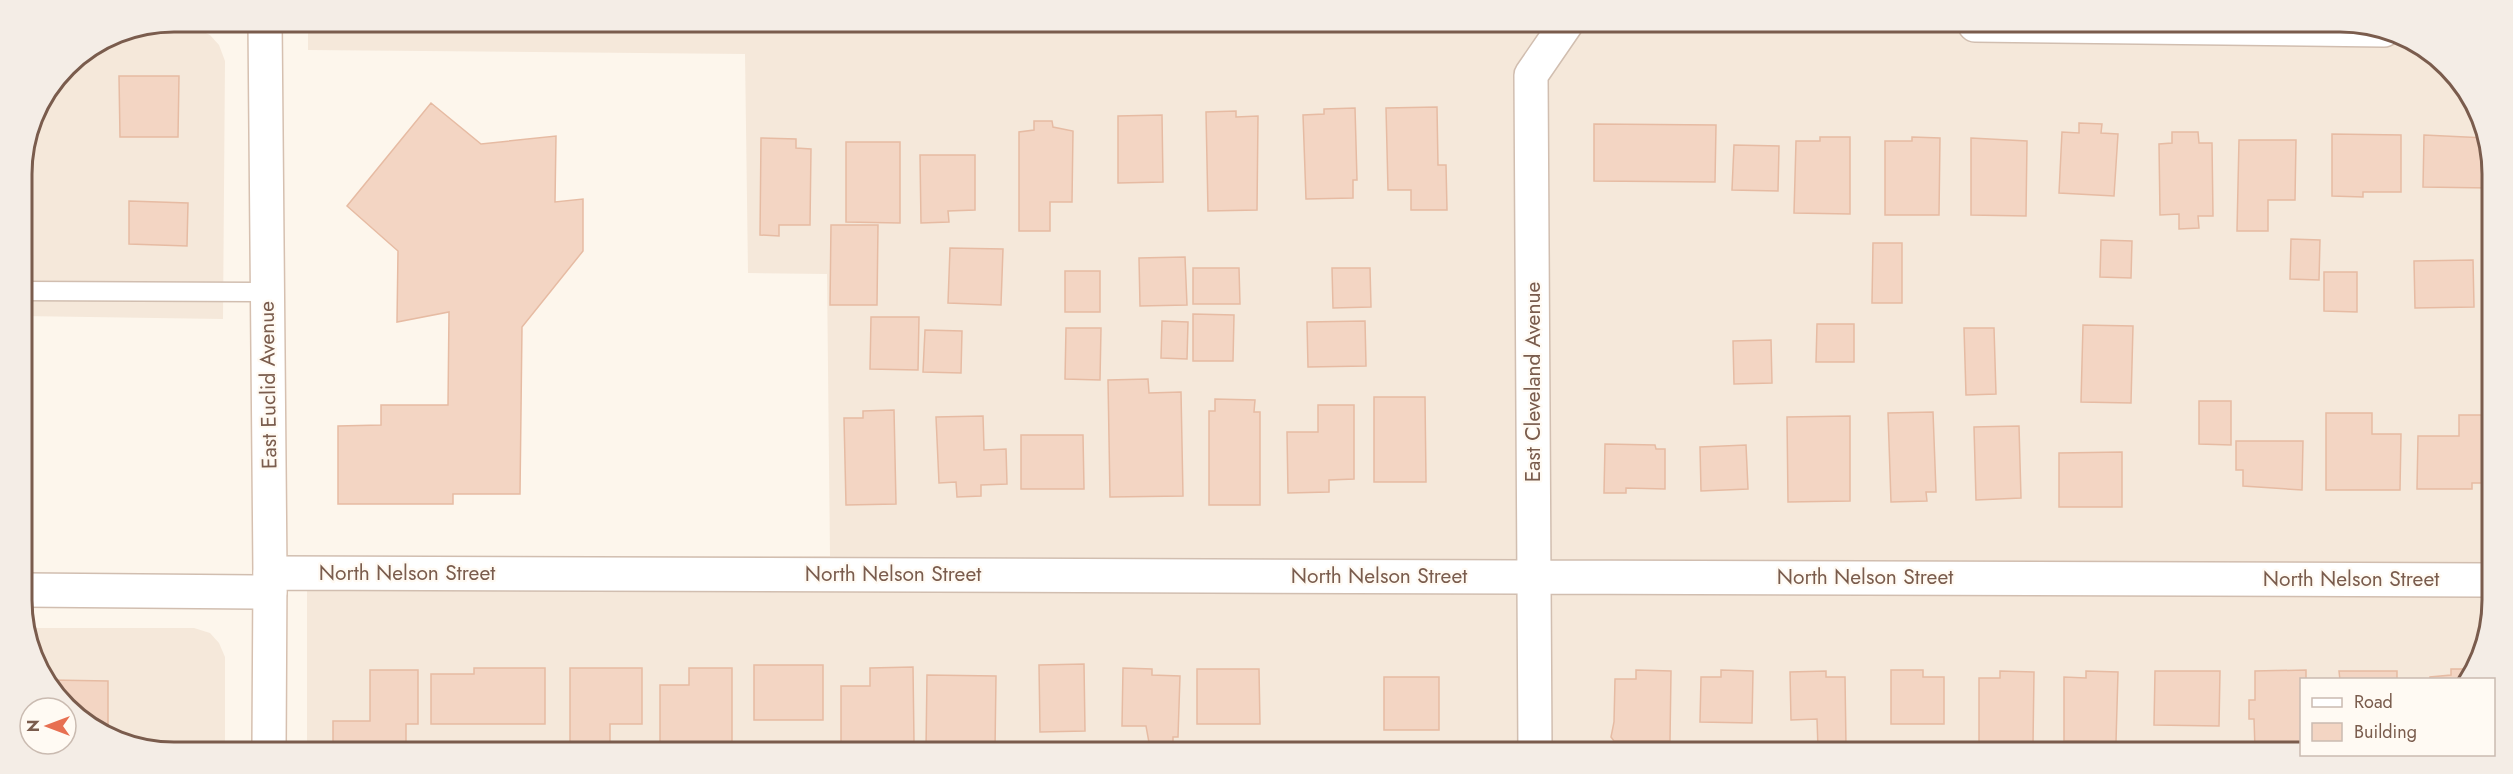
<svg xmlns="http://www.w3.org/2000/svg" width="2513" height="774" font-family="Jost,sans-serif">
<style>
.residential{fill:#f5e8da}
.building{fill:#f3d5c3;stroke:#e6bba3;stroke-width:1.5}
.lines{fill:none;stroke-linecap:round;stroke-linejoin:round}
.service-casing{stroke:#d1beb0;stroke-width:21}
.minor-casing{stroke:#d1beb0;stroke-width:36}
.secondary-casing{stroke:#d6c0b0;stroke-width:36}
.service{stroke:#fff;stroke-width:18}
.minor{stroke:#fff;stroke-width:33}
.secondary{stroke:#fff;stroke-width:33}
.labels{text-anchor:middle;stroke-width:4.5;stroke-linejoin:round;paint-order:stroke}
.street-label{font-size:21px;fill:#7a5c4d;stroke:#fffaf3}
.rim{fill:none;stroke:#7a5c4d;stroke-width:3}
</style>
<rect width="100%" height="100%" fill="#fdf6ec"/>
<path class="residential" d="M308,21L2378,26L2454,73L2489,144L2487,639L2469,679L2302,680L2301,753L307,748V557L830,556L827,274L748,273L745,54L308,50Z
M131,29L199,30L210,35L219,45L225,61L223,319L22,316L21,164L33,115L66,65L116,32Z
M24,628H194L210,633L219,643L225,657V748H135L66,708Z"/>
<path class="building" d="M119,76H179L178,137H120Z
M431,103L481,144L556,136L555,202L583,199V251L522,327L520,494H453V504H338V426L381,425V405H448L449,312L397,322L398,251L347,206Z
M1437,107L1438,165H1446L1447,210H1411V190H1388L1386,108Z
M1355,108L1357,180H1353V198L1306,199L1303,115L1324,114V109Z
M1236,111V117L1258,116L1257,210L1208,211L1206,112Z
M1162,115L1163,182L1118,183V116Z
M1034,121H1052L1053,127L1073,131L1072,202H1050V231H1019V132L1034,130Z
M2079,123L2102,124L2101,133L2118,134L2114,196L2059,193L2062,132L2079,133Z
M1594,124L1716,125L1715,182L1594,181Z
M2172,132H2198L2199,143H2212L2213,216H2198L2199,228L2179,229V214L2160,215L2159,144L2172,143Z
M2332,134L2401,135V192H2363V197L2332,196Z
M2424,135L2486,138L2489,144V188L2423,187Z
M1820,137H1850V214L1794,213L1796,141H1820Z
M1912,137L1940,138L1939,215H1885V141H1912Z
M761,138L796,139V148L811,149L810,225H779V236L760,235Z
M1971,138L2027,141L2026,216L1971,215Z
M2239,140H2296L2295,200H2268V231H2237Z
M846,142H900V223L846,222Z
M1734,145L1779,146L1778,191L1732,190Z
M920,155H975V210L948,211L949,222L921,223Z
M129,201L188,203L187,246L129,244Z
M831,225H878L877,305H830Z
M2291,239L2320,240L2319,280L2290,279Z
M2101,240L2132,241L2131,278L2100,277Z
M1873,243H1902V303H1872Z
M950,248L1003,249L1001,305L948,303Z
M1185,257L1187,305L1140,306L1139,258Z
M2473,260L2474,307L2415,308L2414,261Z
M1193,268H1239L1240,304H1193Z
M1332,268H1370L1371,307L1333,308Z
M1065,271H1100V312H1065Z
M2324,272H2357V312L2324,311Z
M1193,314L1234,315L1233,361H1193Z
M871,317H919L918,370L870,369Z
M1162,321L1188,322L1187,359L1161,358Z
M1365,321L1366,366L1308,367L1307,322Z
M1817,324H1854V362H1816Z
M2083,325L2133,326L2131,403L2081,402Z
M1066,328H1101L1100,380L1065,379Z
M1964,328H1994L1996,394L1966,395Z
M925,330L962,331L961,373L923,372Z
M1771,340L1772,383L1734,384L1733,341Z
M1148,379L1149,393L1181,392L1183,496L1110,497L1108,380Z
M1374,397H1425L1426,482H1374Z
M1215,399L1255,400L1254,412H1260V505H1209V411H1215Z
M2199,401H2231V445L2199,444Z
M1318,405H1354V479L1329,480V492L1288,493L1287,432H1318Z
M894,410L896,504L846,505L844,418H863V411Z
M1933,412L1936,492H1926L1927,501L1891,502L1888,413Z
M2326,413H2372V434H2401L2400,490H2326Z
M2459,415H2488V483H2472V489H2417L2418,436H2459Z
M983,416L984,450L1006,449L1007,484L981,485V496L957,497L956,482L939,483L936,417Z
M1850,416V501L1788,502L1787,417Z
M2019,426L2021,498L1976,500L1974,427Z
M1021,435H1083L1084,489H1021Z
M2236,441H2303L2302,490L2243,486V470H2236Z
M1605,444L1655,445L1656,449H1665V489L1626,488V493H1604Z
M1746,445L1748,489L1701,491L1700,447Z
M2122,452V507H2059V453Z
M1084,664L1085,731L1040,732L1039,665Z
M754,665H823V720H754Z
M913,667L914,742H841V686H870V668Z
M474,668H545V724H431V674H474Z
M570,668H642V724H610V749H570Z
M689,668H732V742H660V685H689Z
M1123,668L1152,669V675L1180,676L1178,737H1173V749L1150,748L1146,726H1122Z
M1197,669H1259L1260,724H1197Z
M2451,669H2473L2469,680H2430V677L2451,675Z
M370,670H418V724H406V748H333V721H370Z
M1636,670L1671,671L1670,741H1614L1611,737L1614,722L1615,679H1636Z
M1721,670L1753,671L1752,723L1700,722L1701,677H1721Z
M1891,670H1923V677H1944V724H1891Z
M2306,670V680H2302V749H2255L2254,719H2249V700H2255V671Z
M1826,671V677H1845L1846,747L1818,748L1817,719L1791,720L1790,672Z
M2000,671L2034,672L2033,745H1979V678H2000Z
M2086,671L2118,672L2116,742L2064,741V677L2086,678Z
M2155,671H2220L2219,726L2154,725Z
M2339,671H2397V680H2340Z
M927,675L996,676L995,750H926Z
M1384,677H1439V730H1384Z
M51,680L108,681V725L94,724L65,708Z"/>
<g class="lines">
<g class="service-casing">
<path id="service" d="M22,291L266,292"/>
</g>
<g class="minor-casing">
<path id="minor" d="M1975,25L2384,30
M270,573L2487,580
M24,590L270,592
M1535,751L1531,75L1566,24"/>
</g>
<g class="secondary-casing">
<path id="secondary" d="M265,21L270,573L269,748"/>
</g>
<use href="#service" class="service"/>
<use href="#minor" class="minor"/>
<use href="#secondary" class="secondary"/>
</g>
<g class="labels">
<g class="street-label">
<text transform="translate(1533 382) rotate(-90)" y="7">East Cleveland Avenue</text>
<text transform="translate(268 385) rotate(-91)" y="7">East Euclid Avenue</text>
<text x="407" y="580">North Nelson Street</text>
<text x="893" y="581">North Nelson Street</text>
<text x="1379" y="583">North Nelson Street</text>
<text x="1865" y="584">North Nelson Street</text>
<text x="2351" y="586">North Nelson Street</text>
</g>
</g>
<path d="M0 0H2513V774H0ZM174 32H2340A142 142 0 0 1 2482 174V600A142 142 0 0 1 2340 742H174A142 142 0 0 1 32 600V174A142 142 0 0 1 174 32Z" fill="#f4ede6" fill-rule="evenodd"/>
<path class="rim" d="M174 32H2340A142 142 0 0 1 2482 174V600A142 142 0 0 1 2340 742H174A142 142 0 0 1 32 600V174A142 142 0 0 1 174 32Z"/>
<rect x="2300" y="678" width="195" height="78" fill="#fffaf3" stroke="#cabbb1" stroke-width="1.5"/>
<rect x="2312" y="698" width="30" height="9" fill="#ffffff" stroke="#cabbb1" stroke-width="1.5"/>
<text x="2354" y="708" font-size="18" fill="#7a5c4d">Road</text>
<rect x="2312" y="723" width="30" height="18" fill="#f3d5c3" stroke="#cabbb1" stroke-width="1.5"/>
<text x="2354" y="738" font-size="18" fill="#7a5c4d">Building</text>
<g transform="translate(48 726) rotate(270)"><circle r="28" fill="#fffaf3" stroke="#cabbb1" stroke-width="1.5"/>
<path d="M0-4.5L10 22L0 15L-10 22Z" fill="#e76f51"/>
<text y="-9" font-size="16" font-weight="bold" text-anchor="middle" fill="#7a5c4d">N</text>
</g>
</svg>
